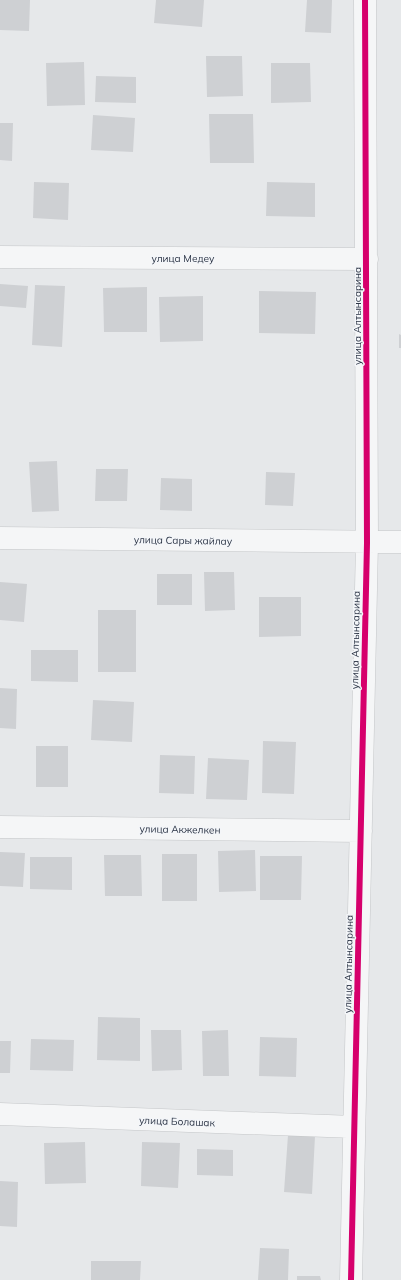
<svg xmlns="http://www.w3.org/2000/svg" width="401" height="1280" font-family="Mulish,sans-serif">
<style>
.building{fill:#ced0d3}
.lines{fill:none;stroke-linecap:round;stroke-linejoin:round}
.minor-casing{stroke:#c4c6c8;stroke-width:23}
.minor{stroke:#f5f6f7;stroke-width:22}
.cycleway-casing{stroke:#f4f6f9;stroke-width:8}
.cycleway{stroke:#d6006c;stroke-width:6}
.labels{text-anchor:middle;stroke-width:3;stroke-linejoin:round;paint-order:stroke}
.street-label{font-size:10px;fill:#2b3445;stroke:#f4f6f9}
</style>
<rect width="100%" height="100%" fill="#e6e8ea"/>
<path class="building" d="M0,0H30L29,31L0,30Z
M156,0H204L202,27L154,23Z
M307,0H332L331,33L305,32Z
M206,56H242L243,96L207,97Z
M84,62L85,105L47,106L46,63Z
M271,63H310L311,102L271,103Z
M96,76L136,77V103L95,102Z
M209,114H253L254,163H210Z
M93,115L135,118L133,152L91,150Z
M0,123H13L12,161L0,160Z
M34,182L69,183L68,220L33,218Z
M267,182L315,183V217L266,216Z
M0,284L28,286L26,308L0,306Z
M35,285L65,286L62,347L32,345Z
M147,287V332H104L103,288Z
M259,291L316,292L315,334L259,333Z
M203,296V341L160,342L159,297Z
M399,334L401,335V348H399Z
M57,461L59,511L32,512L29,462Z
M96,469H128L127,501H95Z
M266,472L295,473L293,506L265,505Z
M161,478L192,479V511L160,510Z
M204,572H234L235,610L205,611Z
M157,574H192V605H157Z
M0,582L27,584L24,622L0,620Z
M259,597H301V636L259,637Z
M98,610H136V672H98Z
M31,650H78V682L31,681Z
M0,688L17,689L16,729L0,728Z
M93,700L134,702L132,742L91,740Z
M263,741L296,742L294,794L262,793Z
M36,746H68V787H36Z
M160,755L195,756L194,794L159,793Z
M208,758L249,760L247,800L206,799Z
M255,850L256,891L219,892L218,851Z
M0,852L25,853L23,887L0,886Z
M162,854H197V901H162Z
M104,855H141L142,896H105Z
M260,856H302L301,900H260Z
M30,857H72V890L30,889Z
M98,1017L140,1018V1061L97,1060Z
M151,1030H181L182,1070L152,1071Z
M228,1030L229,1076H203L202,1031Z
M260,1037L297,1038L296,1077L259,1076Z
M31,1039L74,1040L73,1071L30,1070Z
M0,1041H11L10,1073H0Z
M288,1135L315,1136L312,1194L284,1192Z
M85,1142L86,1183L45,1184L44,1143Z
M142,1142L180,1143L178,1188L141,1186Z
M197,1149L233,1150V1176L197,1175Z
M0,1181L18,1182L17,1227L0,1226Z
M260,1248L289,1249L288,1280H258Z
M91,1261H141L140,1280H91Z
M297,1276H320L321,1280H297Z"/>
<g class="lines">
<g class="minor-casing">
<path id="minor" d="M0,257L367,259
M0,538L401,542
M0,827L361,831
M0,1114L354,1127
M351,1280L367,543L365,0"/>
</g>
<use href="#minor" class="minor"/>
<g class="cycleway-casing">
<path id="cycleway" d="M351,1280L367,543L365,0"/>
</g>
<use href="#cycleway" class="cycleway"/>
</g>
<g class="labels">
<g class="street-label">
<text x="183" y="262">улица Медеу</text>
<text transform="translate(357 316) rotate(-90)" y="4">улица Алтынсарина</text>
<text transform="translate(183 540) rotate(1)" y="4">улица Сары жайлау</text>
<text transform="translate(355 640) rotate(-89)" y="4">улица Алтынсарина</text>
<text transform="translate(180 829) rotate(1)" y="4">улица Акжелкен</text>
<text transform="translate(348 964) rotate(-89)" y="4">улица Алтынсарина</text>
<text transform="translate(177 1121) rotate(2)" y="4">улица Болашак</text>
</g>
</g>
</svg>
